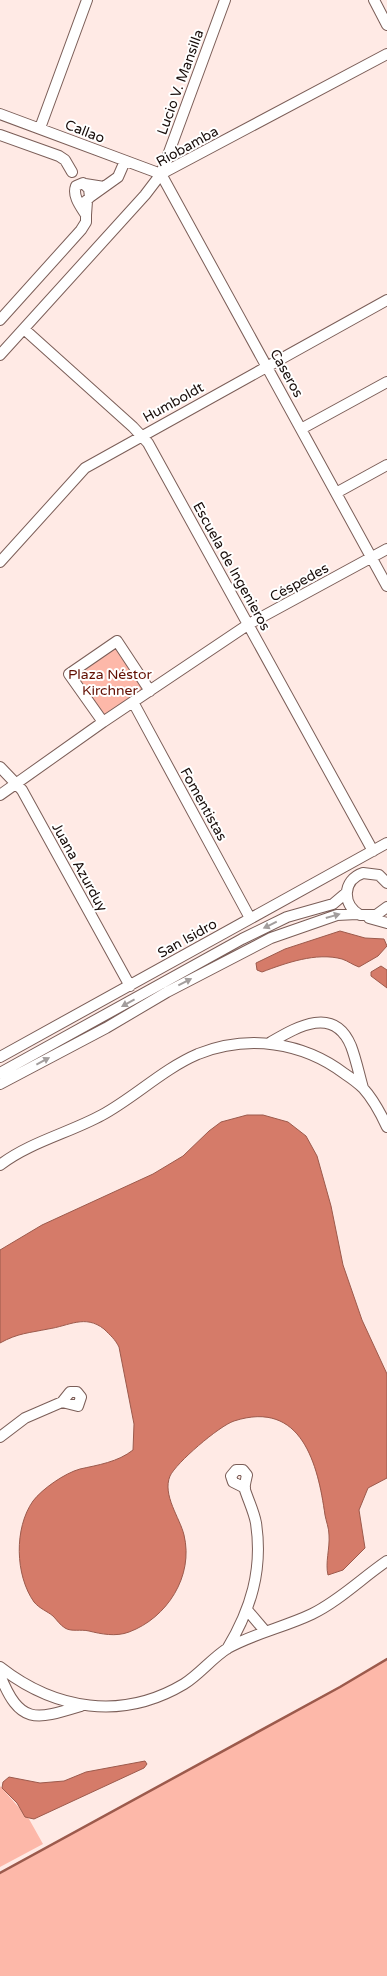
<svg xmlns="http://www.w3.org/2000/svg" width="387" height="1976" font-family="'Varela Round',sans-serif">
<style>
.green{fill:#fdb8a9}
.water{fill:#d57b69;stroke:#9c5a4c}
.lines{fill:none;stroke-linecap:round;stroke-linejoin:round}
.stream{stroke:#9c5a4c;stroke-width:2.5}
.minor-casing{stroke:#7b5e58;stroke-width:12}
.minor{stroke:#fff;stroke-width:10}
.oneway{fill:#a39e9d}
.labels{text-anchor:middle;stroke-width:4;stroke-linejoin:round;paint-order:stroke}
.street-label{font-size:14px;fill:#180d0a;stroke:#fff}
.park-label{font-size:14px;fill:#620f02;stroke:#fff}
</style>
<rect width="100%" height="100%" fill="#ffeae5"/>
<path class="green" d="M117,647L145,690L103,717L75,675Z
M387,1660V1976H0V1874Z
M0,1786L29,1819L43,1844L0,1867Z"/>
<path class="water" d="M340,931L365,938L384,939L387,946L378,956L359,967C353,965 348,961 342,959C316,952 286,963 262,972L257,970L256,963L285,949Z
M381,966L387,970V988L371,976V972Z
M247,1115H263L288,1122L306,1136L317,1156L331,1206L343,1265L362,1320L387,1374V1478L368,1488L359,1510L365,1548L343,1570L328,1575C325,1563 330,1548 329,1535C329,1528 326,1521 325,1515C318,1465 302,1399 234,1421C219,1426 176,1463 170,1476C162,1495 180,1518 184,1535C194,1576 167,1618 129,1632C116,1637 101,1634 89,1631C81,1629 71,1632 65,1628C60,1625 57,1620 53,1616C47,1611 40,1609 34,1602C15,1575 14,1528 33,1501C42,1489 65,1473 80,1469C98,1465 118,1462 133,1450L134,1424L119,1347C115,1339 110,1335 104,1329C85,1314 69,1326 48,1329C29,1333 18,1333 0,1343V1250L42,1225L153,1174L183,1156L209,1131L221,1122Z
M145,1761L147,1764L144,1768L34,1819L25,1817L17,1803L2,1788L3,1782L9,1777L40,1783L64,1781L86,1772Z"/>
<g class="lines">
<path class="stream" d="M0,1873L340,1687L387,1659"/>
<g class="minor-casing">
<path id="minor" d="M374,0L387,25
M0,114L161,174
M40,128L87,0
M0,135L59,156L65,160L72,172
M161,174L387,586
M161,174L225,0
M85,184L104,187L90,197
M104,187L118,177L125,161
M78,202L84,203L90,197L89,189L83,183L76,186C72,196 81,207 86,215L87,201
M0,320L81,230L86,222V215
M24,329L133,427L148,443L373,851
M0,355L145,195L161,174L387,54
M301,429L387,382
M336,493L387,465
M0,562L85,468L387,300
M133,702L250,918
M103,722L69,674L117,641L150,691
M0,767L22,790L130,986
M0,795L103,722L249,624L387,549
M387,883L379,875L363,873C342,880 342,905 360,915H376L387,907
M369,918L387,923
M271,1042C297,1027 334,1005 351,1046C356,1059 359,1074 363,1088
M0,1057L387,843
M0,1073L242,939L287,917L333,904L346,893
M0,1084L106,1028L167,992L271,938L337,915L357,914
M0,1165C30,1142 69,1133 102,1115C135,1097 163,1069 198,1054C248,1034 303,1042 345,1074C351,1078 358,1083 363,1088C373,1099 381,1114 387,1127
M0,1437L25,1418L62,1402L70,1392H77L81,1397L78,1406L62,1402
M248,1611L265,1631
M227,1649C251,1609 263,1570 256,1523C254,1512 249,1502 245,1490C244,1486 246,1480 247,1475L243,1470H236L231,1476L233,1482L245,1488
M0,1667C55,1710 122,1721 184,1684C200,1674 212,1658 228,1648C255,1633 285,1627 312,1614C339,1601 362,1578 387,1561
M0,1675C20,1725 35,1720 81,1706"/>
</g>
<use href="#minor" class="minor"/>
</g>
<defs><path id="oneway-solid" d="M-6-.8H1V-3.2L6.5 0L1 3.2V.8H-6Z" transform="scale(1.25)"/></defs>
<g class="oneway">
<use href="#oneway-solid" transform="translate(333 916) rotate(-16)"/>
<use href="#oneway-solid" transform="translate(270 925) rotate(154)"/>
<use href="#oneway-solid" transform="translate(185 982) rotate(-27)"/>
<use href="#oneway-solid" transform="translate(128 1003) rotate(151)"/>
<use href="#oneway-solid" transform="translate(43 1061) rotate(-28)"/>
</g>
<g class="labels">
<g class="street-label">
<text transform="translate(180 82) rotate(-70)" y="5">Lucio V. Mansilla</text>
<text transform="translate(85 131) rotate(21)" y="5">Callao</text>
<text transform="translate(187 146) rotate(-29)" y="5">Riobamba</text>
<text transform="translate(287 373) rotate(61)" y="5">Caseros</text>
<text transform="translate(173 402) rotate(-29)" y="5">Humboldt</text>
<text transform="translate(232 566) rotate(61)" y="5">Escuela de Ingenieros</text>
<text transform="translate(299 582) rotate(-29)" y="5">Céspedes</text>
<text transform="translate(204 804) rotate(61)" y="5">Fomentistas</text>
<text transform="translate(80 867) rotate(61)" y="5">Juana Azurduy</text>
<text transform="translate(187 938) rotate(-29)" y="5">San Isidro</text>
</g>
<g class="park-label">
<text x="110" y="679">Plaza Néstor<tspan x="110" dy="16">Kirchner</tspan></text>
</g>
</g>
</svg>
